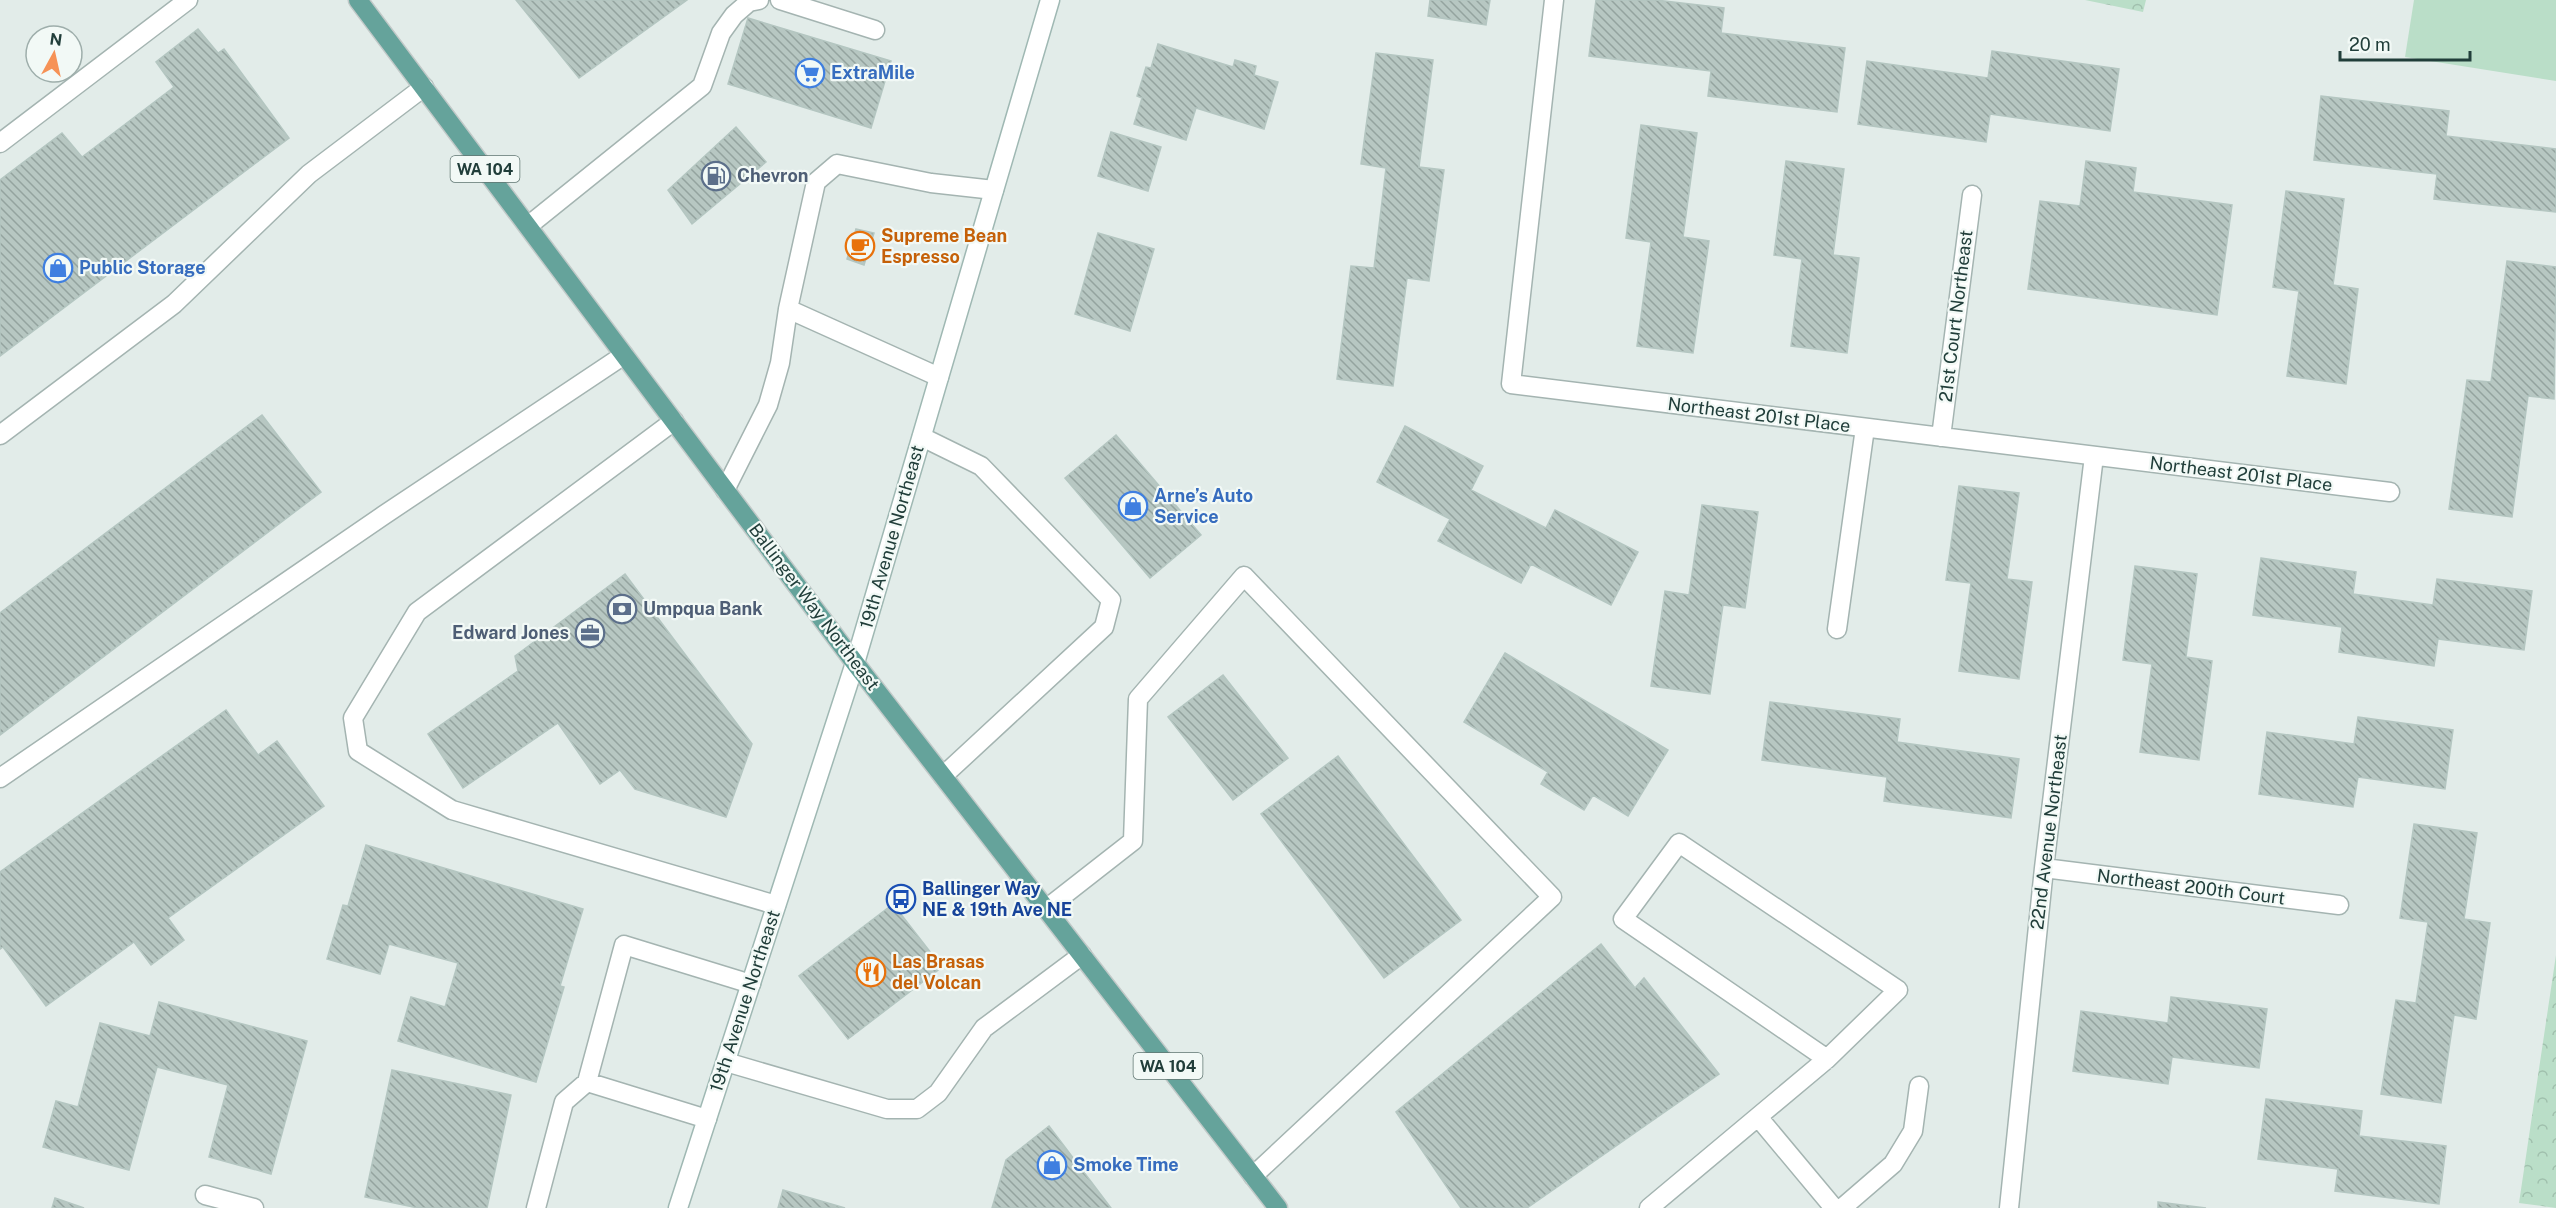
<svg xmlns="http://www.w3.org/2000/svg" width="2556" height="1208" font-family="'Public Sans',sans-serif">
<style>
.park{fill:url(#park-crowns)}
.garden{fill:#badec8}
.building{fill:url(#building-back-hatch);stroke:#b4c6c1;stroke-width:1.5}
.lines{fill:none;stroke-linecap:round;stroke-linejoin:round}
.lane-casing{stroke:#a4b4b1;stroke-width:21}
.street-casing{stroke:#a4b4b1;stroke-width:21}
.secondary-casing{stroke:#9fb8b3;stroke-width:21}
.primary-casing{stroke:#c1c9c8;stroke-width:21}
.lane{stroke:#fff;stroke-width:18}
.street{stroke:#fff;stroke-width:18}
.secondary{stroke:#fff;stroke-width:18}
.primary{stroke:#65a39b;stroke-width:18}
.labels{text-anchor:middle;stroke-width:4.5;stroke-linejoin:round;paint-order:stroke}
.shield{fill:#f2f9f6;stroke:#607672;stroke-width:1.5}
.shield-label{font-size:16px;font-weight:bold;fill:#213e3a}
.shop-label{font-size:18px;font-weight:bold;fill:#366cbe;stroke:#f2f9f6;text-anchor:start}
.service-label{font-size:18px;font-weight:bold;fill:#4e5e75;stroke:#f2f9f6;text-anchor:start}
.food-label{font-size:18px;font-weight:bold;fill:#c56008;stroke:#f2f9f6;text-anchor:start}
.street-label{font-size:18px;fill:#213e3a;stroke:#f2f9f6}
.transit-label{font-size:18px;font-weight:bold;fill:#164399;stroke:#f2f9f6;text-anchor:start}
</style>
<defs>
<pattern id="park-crowns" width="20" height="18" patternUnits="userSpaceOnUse" patternTransform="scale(1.5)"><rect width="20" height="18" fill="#badec8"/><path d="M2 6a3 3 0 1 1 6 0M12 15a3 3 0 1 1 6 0" fill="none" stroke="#a0c0ad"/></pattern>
<pattern id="building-back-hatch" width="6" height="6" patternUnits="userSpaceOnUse" patternTransform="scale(1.5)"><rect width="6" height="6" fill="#b7c7c2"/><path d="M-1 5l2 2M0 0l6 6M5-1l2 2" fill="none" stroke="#94a39f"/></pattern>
</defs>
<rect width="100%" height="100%" fill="#e2ece9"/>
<path class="park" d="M2085,0H2146L2143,12Z
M2556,955V1208L2519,1203Z"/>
<path class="garden" d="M2414,0H2556V81L2405,57Z"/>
<path class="building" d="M516,0H687L579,78Z
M1430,0H1490L1486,25L1428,16Z
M1596,0H1656L1724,8L1721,33L1845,48L1837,112L1708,96L1711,71L1589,56Z
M748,18L891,61L871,128L728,84Z
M198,29L218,53L224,49L289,138L0,356V180L62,133L82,157L174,87L156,62Z
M1158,44L1233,67L1235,60L1256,66L1254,75L1278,82L1264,129L1196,108L1186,140L1134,124L1142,98L1137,96L1146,67L1151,68Z
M1992,51L2119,69L2110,131L1990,114L1986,142L1858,124L1867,61L1988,78Z
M1376,53L1433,60L1419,167L1444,170L1429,281L1407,278L1393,386L1337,379L1351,266L1374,268L1386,168L1361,164Z
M2321,96L2449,111L2446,136L2556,149V212L2434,199L2437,174L2314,160Z
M1641,125L1697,133L1683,237L1709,241L1693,353L1637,346L1651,242L1626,238Z
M736,127L766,162L692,224L668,190Z
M1111,132L1161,147L1148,191L1098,176Z
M1786,161L1844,169L1833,255L1859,258L1847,353L1791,346L1802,259L1774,255Z
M2086,161L2136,168L2133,192L2232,205L2217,315L2028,289L2040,201L2080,206Z
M2286,191L2344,199L2333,285L2358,289L2346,384L2287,376L2299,291L2273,287Z
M856,229L874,233L864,265L847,259Z
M1098,233L1154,249L1130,331L1075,314Z
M2507,261L2556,267L2554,399L2528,396L2512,517L2449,509L2467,380L2491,382Z
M262,415L321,492L0,735V613Z
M1405,426L1483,466L1471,490L1546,528L1555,510L1638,552L1611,605L1531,564L1521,583L1438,541L1450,519L1377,482Z
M1116,435L1201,535L1150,578L1065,478Z
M1959,486L2019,493L2007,579L2032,582L2019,679L1959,671L1971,583L1946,580Z
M1702,505L1758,512L1745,608L1723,605L1710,694L1651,686L1665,591L1689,595Z
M2261,558L2356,572L2353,594L2433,605L2437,579L2532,591L2524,650L2438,639L2434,666L2339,652L2342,627L2253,615Z
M2135,566L2197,574L2186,657L2212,661L2199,760L2140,752L2152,664L2123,660Z
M625,574L752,744L726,817L635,789L620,770L600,784L558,723L463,788L428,734L518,671L515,656Z
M1505,653L1668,750L1628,816L1593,795L1584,810L1541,784L1548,772L1464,722Z
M1223,675L1288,758L1233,800L1168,717Z
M1770,702L1900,719L1897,742L2019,759L2011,818L1884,801L1887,777L1762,760Z
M226,710L258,755L277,741L324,806L168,918L184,940L151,965L134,942L46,1006L3,947L0,949V872Z
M2358,717L2453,730L2445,789L2358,777L2353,807L2259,794L2267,732L2354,744Z
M1338,756L1461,920L1384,978L1261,814Z
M2414,824L2477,833L2464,919L2490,923L2476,1019L2454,1015L2441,1103L2381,1094L2396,1000L2416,1003L2428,922L2400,918Z
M366,845L583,909L560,986L564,987L536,1082L398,1041L411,997L445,1007L458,963L389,944L380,974L327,959L343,905L348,906Z
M893,904L942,967L848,1039L799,976Z
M1601,944L1635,988L1644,978L1719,1074L1527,1208H1461L1396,1112Z
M2171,997L2267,1009L2259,1068L2172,1057L2168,1084L2073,1071L2081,1011L2168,1023Z
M159,1002L307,1041L271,1174L209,1157L228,1085L157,1067L129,1170L43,1147L56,1101L78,1107L100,1023L150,1036Z
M392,1070L511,1095L487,1208H418L365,1197Z
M2266,1099L2362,1111L2359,1136L2446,1146L2439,1204L2335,1191L2338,1169L2258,1159Z
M1049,1126L1111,1208H992L1006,1160Z
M783,1190L845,1208H778Z
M55,1198L84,1208H52Z
M2158,1202L2206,1208H2158Z"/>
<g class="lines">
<g class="lane-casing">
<path id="lane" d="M780,0L875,30
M0,143L188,0
M528,226L702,86L721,33L734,15L749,2L759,0
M788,309L816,182L837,164L931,183L994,190
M674,421L417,612L353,718L358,751L452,810L776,905
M0,435L174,304L309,174L424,87
M922,437L981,466L1111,600L1104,627L943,776
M725,490L768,405L780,363L788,309L939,377
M0,778L384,515L624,355
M1046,909L1133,841L1138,699L1244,576L1552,897L1253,1176
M726,1062L887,1109H917L938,1093L984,1028L1082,955
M587,1082L707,1119
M1758,1117L1834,1208
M205,1195L254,1208
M536,1208L564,1102L587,1082L624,945L751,984
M1649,1208L1827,1059L1898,990L1679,843L1623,919L1827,1059
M1842,1208L1893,1164L1913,1131L1919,1086"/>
</g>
<g class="street-casing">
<path id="street" d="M1554,0L1511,384L2390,492
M1941,437L1972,195
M1837,629L1865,428
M2044,868L2339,905
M2009,1208L2044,868L2094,456"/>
</g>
<g class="secondary-casing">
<path id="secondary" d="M678,1208L855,663L1050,0"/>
</g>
<g class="primary-casing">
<path id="primary" d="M358,0L855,663L1278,1208"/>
</g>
<use href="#lane" class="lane"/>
<use href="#street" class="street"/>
<use href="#secondary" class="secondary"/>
<use href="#primary" class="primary"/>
</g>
<defs>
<g id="supermarket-ring" transform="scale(1.5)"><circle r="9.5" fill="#f2f9f6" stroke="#3f7fe0" stroke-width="1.5"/><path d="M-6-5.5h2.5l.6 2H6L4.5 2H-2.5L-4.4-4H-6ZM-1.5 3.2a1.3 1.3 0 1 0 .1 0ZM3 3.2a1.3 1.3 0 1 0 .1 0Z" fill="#3f7fe0"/></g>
<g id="fuel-ring" transform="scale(1.5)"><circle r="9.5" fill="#f2f9f6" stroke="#5c6f8a" stroke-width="1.5"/><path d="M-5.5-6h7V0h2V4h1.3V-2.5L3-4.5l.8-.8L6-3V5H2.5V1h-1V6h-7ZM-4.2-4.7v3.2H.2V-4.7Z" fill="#5c6f8a"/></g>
<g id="cafe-ring" transform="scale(1.5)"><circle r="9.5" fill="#f2f9f6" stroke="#e8710a" stroke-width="1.5"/><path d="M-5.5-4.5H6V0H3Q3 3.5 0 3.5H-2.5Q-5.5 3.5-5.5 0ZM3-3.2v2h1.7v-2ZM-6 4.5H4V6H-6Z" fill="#e8710a"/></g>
<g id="shop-ring" transform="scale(1.5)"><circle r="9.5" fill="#f2f9f6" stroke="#3f7fe0" stroke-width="1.5"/><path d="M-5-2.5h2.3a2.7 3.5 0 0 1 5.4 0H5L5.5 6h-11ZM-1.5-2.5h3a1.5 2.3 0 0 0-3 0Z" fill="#3f7fe0"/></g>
<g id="bank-ring" transform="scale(1.5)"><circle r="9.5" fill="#f2f9f6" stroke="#5c6f8a" stroke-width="1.5"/><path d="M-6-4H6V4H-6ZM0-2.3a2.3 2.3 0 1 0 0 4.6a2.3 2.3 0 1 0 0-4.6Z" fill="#5c6f8a"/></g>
<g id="office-ring" transform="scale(1.5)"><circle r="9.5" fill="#f2f9f6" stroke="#5c6f8a" stroke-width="1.5"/><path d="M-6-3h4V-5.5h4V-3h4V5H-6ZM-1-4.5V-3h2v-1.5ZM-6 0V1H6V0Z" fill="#5c6f8a"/></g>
<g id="bus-ring" transform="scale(1.5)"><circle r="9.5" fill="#f2f9f6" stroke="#1a4fb4" stroke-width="1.5"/><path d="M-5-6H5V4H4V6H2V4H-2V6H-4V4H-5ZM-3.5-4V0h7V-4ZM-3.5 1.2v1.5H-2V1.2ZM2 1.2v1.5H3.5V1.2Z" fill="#1a4fb4"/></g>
<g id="restaurant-ring" transform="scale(1.5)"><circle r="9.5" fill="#f2f9f6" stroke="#e8710a" stroke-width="1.5"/><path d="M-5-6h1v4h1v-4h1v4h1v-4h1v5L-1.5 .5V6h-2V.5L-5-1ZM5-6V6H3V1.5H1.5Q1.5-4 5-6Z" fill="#e8710a"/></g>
</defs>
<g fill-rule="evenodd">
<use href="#supermarket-ring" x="810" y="73"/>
<use href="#fuel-ring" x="716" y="176"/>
<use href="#cafe-ring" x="860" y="246"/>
<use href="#shop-ring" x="58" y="268"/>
<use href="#shop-ring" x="1133" y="506"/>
<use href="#bank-ring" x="622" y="609"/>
<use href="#office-ring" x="590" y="633"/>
<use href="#bus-ring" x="901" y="899"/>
<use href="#restaurant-ring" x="871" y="972"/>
<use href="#shop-ring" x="1052" y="1165"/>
</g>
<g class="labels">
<g class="shield">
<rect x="450.5" y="156" width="69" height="26" rx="4.5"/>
<rect x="1133.5" y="1053" width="69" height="26" rx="4.5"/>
</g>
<g class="shield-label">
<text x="485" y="175">WA 104</text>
<text x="1168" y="1072">WA 104</text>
</g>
<g class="shop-label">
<text x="831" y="79">ExtraMile</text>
<text x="79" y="274">Public Storage</text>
<text x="1154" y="502">Arne’s Auto<tspan x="1154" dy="21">Service</tspan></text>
<text x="1073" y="1171">Smoke Time</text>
</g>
<g class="service-label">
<text x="737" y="182">Chevron</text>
<text x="643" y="615">Umpqua Bank</text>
<text x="569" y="639" text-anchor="end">Edward Jones</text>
</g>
<g class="food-label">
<text x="881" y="242">Supreme Bean<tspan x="881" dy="21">Espresso</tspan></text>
<text x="892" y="968">Las Brasas<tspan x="892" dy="21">del Volcan</tspan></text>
</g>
<g class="street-label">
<text transform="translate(1956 316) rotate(-83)" y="6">21st Court Northeast</text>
<text transform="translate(1759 415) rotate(7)" y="6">Northeast 201st Place</text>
<text transform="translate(2241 474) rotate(7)" y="6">Northeast 201st Place</text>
<text transform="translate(892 537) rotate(-74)" y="6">19th Avenue Northeast</text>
<text transform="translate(814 607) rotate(53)" y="6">Ballinger Way Northeast</text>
<text transform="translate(2049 832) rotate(-83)" y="6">22nd Avenue Northeast</text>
<text transform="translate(2191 887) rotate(7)" y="6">Northeast 200th Court</text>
<text transform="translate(745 1001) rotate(-72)" y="6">19th Avenue Northeast</text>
</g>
<g class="transit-label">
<text x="922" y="895">Ballinger Way<tspan x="922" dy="21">NE &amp; 19th Ave NE</tspan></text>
</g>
</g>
<g transform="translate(54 54) rotate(8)"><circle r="28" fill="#f2f9f6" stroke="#9eaeab" stroke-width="1.5"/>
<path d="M0-4.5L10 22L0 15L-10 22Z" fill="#f69256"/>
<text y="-9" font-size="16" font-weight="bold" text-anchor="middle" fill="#213e3a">N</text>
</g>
<path d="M2340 51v9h130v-9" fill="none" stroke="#213e3a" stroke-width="3"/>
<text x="2349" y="51" font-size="18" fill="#213e3a" stroke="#f2f9f6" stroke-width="4.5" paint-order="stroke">20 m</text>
</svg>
